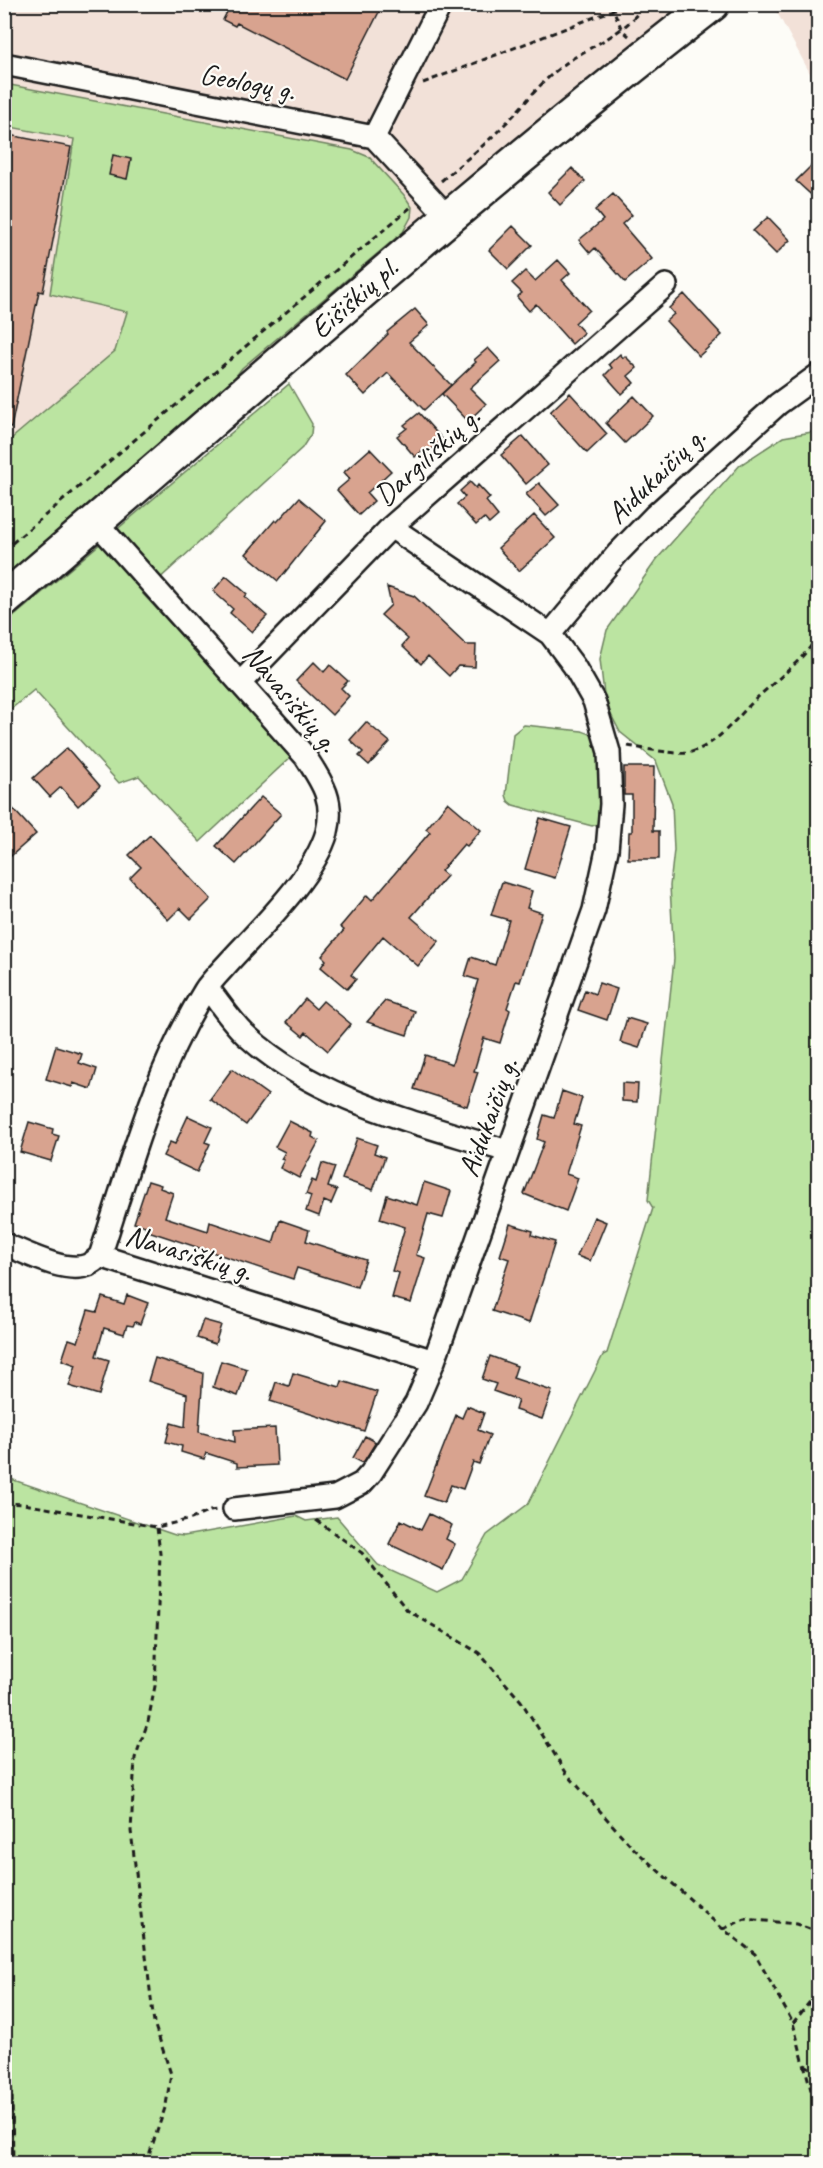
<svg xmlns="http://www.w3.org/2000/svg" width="823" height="2168" font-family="Caveat,sans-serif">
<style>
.built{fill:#f2e1d8}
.green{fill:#bbe4a1;stroke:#6c805e;stroke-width:1.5}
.building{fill:#d8a38f;stroke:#1c1c1c;stroke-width:1.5}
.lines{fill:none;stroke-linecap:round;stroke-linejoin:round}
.street-casing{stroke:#1c1c1c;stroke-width:26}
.primary-casing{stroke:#1c1c1c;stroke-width:38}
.path{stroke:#1c1c1c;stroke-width:3;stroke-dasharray:6 4.5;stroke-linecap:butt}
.street{stroke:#fdfcf7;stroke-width:21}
.primary{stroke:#fdfcf7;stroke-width:33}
.labels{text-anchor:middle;stroke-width:4.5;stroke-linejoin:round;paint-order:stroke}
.street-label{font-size:30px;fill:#1c1c1c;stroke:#fdfcf7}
</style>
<rect width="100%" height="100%" fill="#fdfcf7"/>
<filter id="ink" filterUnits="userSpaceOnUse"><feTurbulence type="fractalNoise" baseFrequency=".0167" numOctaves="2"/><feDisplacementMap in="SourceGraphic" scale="12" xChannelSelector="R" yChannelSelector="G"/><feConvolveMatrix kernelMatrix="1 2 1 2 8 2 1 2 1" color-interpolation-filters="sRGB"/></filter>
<g filter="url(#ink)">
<path class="built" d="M5,5H689L5,584Z
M773,5H818V88Z"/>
<path class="green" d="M5,84L352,150L369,157L404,195L412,207L411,217L403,232L242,368L220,397L5,584V444L115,351L127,312L50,294L74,139L5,126Z
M289,384L312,424L311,434L302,448L143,594L293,755L200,842L139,776L119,783L34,690L5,714V624Z
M818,431V2163L5,2164V1477L175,1535L184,1536L296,1516L306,1521L337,1517L378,1565L437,1592L462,1579L487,1535L528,1504L603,1355L607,1353L653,1208L648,1200L674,959L670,886L674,850L672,803L656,761L620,732L605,703L600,659L607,630L657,559L740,465L783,437Z
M524,725L582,731C588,733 596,735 599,741C607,758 602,803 601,823L592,826L513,805L508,801L506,795L513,734Z"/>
<path class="building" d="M231,4H383L345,79L237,23L235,26L223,20Z
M4,134L71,147L43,292L39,291L11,428L4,427Z
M113,155L131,159L127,179L109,175Z
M819,158V202L796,181Z
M572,168L585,181L560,205L548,192Z
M613,194L632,215L622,224L652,259L625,282L595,248L590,253L579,240L603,220L595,210Z
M768,217L790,240L776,254L753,231Z
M513,226L532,245L508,269L489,250Z
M558,260L570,273L562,280L589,310L575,323L584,333L572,344L536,304L529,311L517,297L522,293L512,283L525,271L535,281Z
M684,294L722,335L699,356L666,321L674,314L669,308Z
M415,309L429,325L409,342L451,385L424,410L388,373L365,395L346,375L388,334L387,332Z
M488,348L500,361L470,388L486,404L468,421L442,394L476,362L474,360Z
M620,354L623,358L625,356L637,368L628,376L634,383L622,394L605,375L612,368L609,364Z
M570,393L607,434L587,453L550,412Z
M634,396L653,416L625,443L606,423Z
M419,413L443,440L425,455L422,451L415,457L397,436L407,428L404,425Z
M523,436L548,465L526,484L501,455Z
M370,449L391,471L367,493L374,501L359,515L337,490L350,479L344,472Z
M470,482L476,488L478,485L490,498L486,501L498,516L489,524L484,518L476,525L457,504L465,497L460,491Z
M539,483L559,505L546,516L526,494Z
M299,498L326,521L278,581L246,554L275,520L277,522Z
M534,515L555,538L519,571L498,548Z
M226,576L247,594L245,597L267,616L252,632L230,613L233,609L213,591Z
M387,587L414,596L466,645H476L475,667L458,666L449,676L428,656L421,664L402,646L408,639L381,615L391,605Z
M314,662L324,672L330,665L348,681L341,688L349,696L332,715L296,681Z
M366,722L390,742L369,765L359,756L363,752L350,740Z
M67,748L100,786L78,806L61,787L50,797L33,778Z
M624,767H654L653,831H659V859H628L629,832H632V795H624Z
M261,797L281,814L236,864L216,846Z
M4,799L36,834L4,862Z
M448,802L481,830L467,846L464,844L441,871L447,876L411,917L439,941L418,966L383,936L351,975L356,979L347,989L321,967L326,960L322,956L344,930L340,927L367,895L372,900L430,832L426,829Z
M540,818L571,827L555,878L525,869Z
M150,835L211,899L191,919L180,908L168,920L130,878L141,867L129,855Z
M502,882L532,891L527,908L542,913L520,982L516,981L507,1008L510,1010L500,1043L484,1038L474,1071L478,1072L467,1106L414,1089L425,1055L452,1064L478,980L465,976L471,957L495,965L509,920L491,915Z
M599,983L617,989L607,1020L578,1010L585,990L595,994Z
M305,999L316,1009L323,1001L351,1024L328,1051L306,1032L303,1036L286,1022Z
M385,1001L415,1011L407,1035L367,1022Z
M627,1018L647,1024L639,1048L620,1042Z
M56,1046L82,1054L79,1063L97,1069L91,1089L73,1083L72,1087L46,1079Z
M232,1069L268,1095L246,1125L210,1099Z
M622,1083L638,1084L637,1102L622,1101Z
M562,1091L582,1098L574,1124L581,1126L566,1174L578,1178L566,1211L524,1194L544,1142L537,1139L544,1115L554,1118Z
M188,1116L212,1127L205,1142L210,1144L197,1172L163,1156L170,1142L175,1144Z
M289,1121L313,1133L312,1137L319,1141L299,1178L280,1168L284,1160L281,1159L285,1152L275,1147Z
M29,1122L53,1129L52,1134L59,1136L51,1161L20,1152Z
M357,1138L377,1145L374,1153L385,1157L373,1190L342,1179Z
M322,1163L335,1167L328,1187L337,1190L331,1204L324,1201L319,1216L306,1211L311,1196L306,1194L312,1180L316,1182Z
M148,1181L161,1185L160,1188L173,1193L165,1217L208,1231L210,1222L273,1243L280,1220L309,1230L306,1241L366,1260L357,1287L297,1268L293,1279L145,1230L146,1226L134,1223Z
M424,1182L451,1191L443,1218L428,1214L416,1255L425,1258L411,1303L392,1298L399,1273L392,1271L405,1227L380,1219L387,1195L417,1205Z
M594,1217L606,1222L590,1261L577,1256Z
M510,1224L533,1231L532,1235L555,1242L529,1323L492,1311L509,1259L500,1256Z
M127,1295L148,1303L140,1324L135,1322L133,1326L127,1325L124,1334L104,1328L96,1356L109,1360L99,1395L69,1386L76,1365L62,1360L69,1339L78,1342L88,1310L97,1312L102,1297L124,1304Z
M203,1320L221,1325L215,1344L197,1338Z
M490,1356L517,1366L513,1378L552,1391L542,1419L515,1410L518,1400L493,1391L496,1384L482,1379Z
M155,1358L203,1373L199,1432L235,1442L234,1430L275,1428L277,1465L237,1467V1463L206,1453L204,1459L181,1452L182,1446L166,1442L171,1423L185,1427L187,1394L148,1381Z
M221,1361L247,1369L238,1396L213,1387Z
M293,1373L340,1387L342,1381L377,1392L364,1431L270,1401L276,1382L289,1386Z
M467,1406L484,1413L478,1430L490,1435L479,1464L473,1462L463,1489L451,1485L444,1503L424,1496L456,1415L462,1418Z
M365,1436L376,1442L363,1463L353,1458Z
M429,1514L452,1525L446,1539L455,1544L443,1570L389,1544L401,1520L421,1530Z"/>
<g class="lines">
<g class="street-casing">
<path id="street" d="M4,64L374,137L448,217
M374,137L441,4
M96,522L305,756C322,782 335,800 327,832C314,877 261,927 229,962C221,971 212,980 205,990C154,1071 130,1166 100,1256L434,1361
M550,634L618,553L654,516L778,404L818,375
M240,683L391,527L666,285
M207,987C220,1003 232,1023 248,1037C320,1102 417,1122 507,1151
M4,1244C26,1253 66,1274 88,1265C92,1263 97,1259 100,1256
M234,1509L335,1497L362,1483L371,1473L416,1403L434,1361L594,910L607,850L611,804L609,752L594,701L574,666L550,634L391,527"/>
</g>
<g class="primary-casing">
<path id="primary" d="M4,600C239,400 468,193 712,4"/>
</g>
<path class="path" d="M611,4L622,30L629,36
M423,83L613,10L623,4
M441,181C462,163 484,146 503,126C522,108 537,86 557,70C585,46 625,37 644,4
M4,550L411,207
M628,746C638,748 681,755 688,753C718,746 738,715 760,695C781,676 803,660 818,636
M4,1503L23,1504L157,1527L191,1519L210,1511L217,1510
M316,1520L362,1553L407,1610L479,1653L521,1701L567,1774L632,1847L723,1929L755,1954L793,2023L818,2116
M723,1929L745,1919L796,1924L818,1932
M793,2023L816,1994L818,1993
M4,2045L12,2095L13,2164
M805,2065L818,2073
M149,2164L150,2152L166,2105L171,2074L154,2023L131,1831L135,1758L148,1722L155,1686L160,1554L157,1527"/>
<use href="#street" class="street"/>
<use href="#primary" class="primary"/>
</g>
</g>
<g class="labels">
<g class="street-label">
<text transform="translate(248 82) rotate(11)" y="10">Geologų g.</text>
<text transform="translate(354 298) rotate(-41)" y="10">Eišiškių pl.</text>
<text transform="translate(427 456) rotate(-42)" y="10">Dargiliškių g.</text>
<text transform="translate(656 475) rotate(-44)" y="10">Aidukaičių g.</text>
<text transform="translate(291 698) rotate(50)" y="10">Navasiškių g.</text>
<text transform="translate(488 1117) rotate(-70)" y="10">Aidukaičių g.</text>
<text transform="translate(189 1253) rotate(17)" y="10">Navasiškių g.</text>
</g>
</g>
<rect width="823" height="2168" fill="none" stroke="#fdfcf7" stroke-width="24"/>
<rect x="12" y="12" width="799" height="2144" fill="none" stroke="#1c1c1c" stroke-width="2" filter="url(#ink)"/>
</svg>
